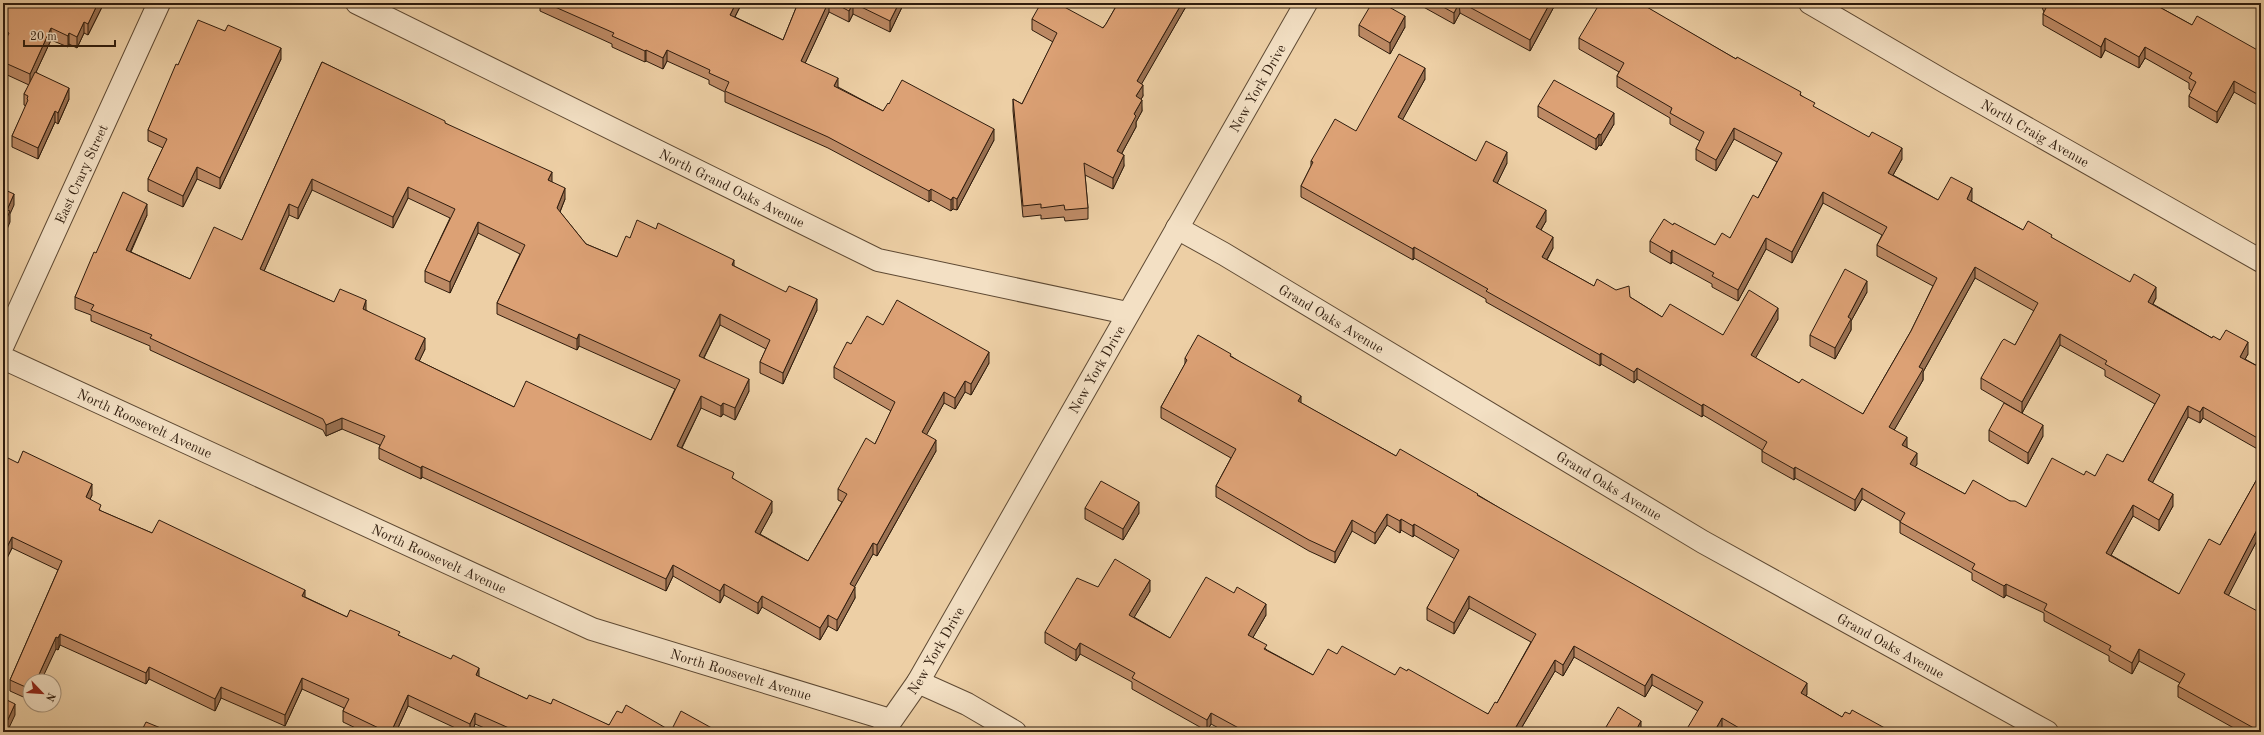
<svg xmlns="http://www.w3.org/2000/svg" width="2264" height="735" font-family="'Old Standard TT',serif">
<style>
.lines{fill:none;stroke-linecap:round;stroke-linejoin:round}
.minor-casing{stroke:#5e4933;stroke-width:24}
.minor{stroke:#f3e0c4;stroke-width:22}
.wall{fill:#bd8a65;stroke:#2f1c0d;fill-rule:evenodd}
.shaded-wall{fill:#9a7152;stroke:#2f1c0d}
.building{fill:#dca175;stroke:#2f1c0d;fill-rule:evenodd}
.labels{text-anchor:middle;stroke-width:3;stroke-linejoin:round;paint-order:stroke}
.street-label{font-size:14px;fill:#2f1c0d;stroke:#f3e0c4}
</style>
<rect width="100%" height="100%" fill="#edcfa5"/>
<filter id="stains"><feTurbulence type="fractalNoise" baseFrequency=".005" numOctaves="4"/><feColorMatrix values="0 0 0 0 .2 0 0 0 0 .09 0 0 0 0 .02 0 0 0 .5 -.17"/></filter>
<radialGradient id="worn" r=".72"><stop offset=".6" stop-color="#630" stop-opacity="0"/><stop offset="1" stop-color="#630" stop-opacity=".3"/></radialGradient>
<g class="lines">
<g class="minor-casing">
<g id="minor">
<path id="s1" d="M357,3L878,260L1127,313"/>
<path id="s2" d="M1810,3L1947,83L2261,261"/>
<path id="s3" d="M1177,228L1224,254L1703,542L2047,732"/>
<path id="s4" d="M3,345L159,3"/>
<path id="s5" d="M3,358L592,629L890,720"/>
<path d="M918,682L967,704L1015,732"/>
<path id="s6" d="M883,732L918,682L1306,3"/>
</g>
</g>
<use href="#minor" class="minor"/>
</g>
<path class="wall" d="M3,3H104L88,35L84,33L77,48L69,44L68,47L51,40L36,72L69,99L58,124L55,122L38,159L12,147V136L26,106L24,105V94L29,85L3,73V46L5,42L3,41Z
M535,3H742L735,17L783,40L798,3H904L890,32L853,14L849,22L829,12L805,63L838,87L883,111L889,104L994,140L957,210L953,209L951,211L931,200L929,202L828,148L725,102V92L709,84V80L667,61L663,69L646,61L645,62L612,47V44L540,11V5Z
M1118,3H1188L1141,84L1143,96L1141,99L1142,111L1136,122V127L1122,153L1124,166L1113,189L1085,175L1088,208V219L1065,221L1064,217L1041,219V215L1023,217L1013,111V99L1022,104L1053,42L1032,30V19L1103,28L1106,24Z
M1418,3H1556L1530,51L1460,13L1454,24L1418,4Z
M1642,3V5L1736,59L1801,95L1815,108L1902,159L1893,175L1938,200H1972L1971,201L2023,230L2052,238L2156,298L2153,304L2212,338L2220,340L2248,354L2245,359L2261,368V451L2203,418L2200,423L2188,417L2152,483L2173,506L2159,531L2133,516L2111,555L2179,594L2220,545L2261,472V533L2228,595L2261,732H2241L2178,697V686L2180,683L2139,661L2132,674L2109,661V656L2044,621V613L2006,595L2004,598L1972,580V573L1900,533V521L1862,499L1855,511L1795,478L1794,480L1762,462V450L1703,415L1702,417L1637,379L1634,383L1601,364L1600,366L1486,302V299L1414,258L1413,260L1301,197V186L1311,166V161L1356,131L1425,79L1402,120L1476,161L1507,163L1497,183L1546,221L1541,230L1553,248L1547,260L1594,286L1630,297L1662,317L1723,335L1778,319L1755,358L1799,383L1863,414L1911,331L1933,286L1877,256V245L1882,235L1823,203L1792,263L1766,249L1738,301L1712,287V284L1672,262L1671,264L1650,252V241L1673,225L1715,245L1730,238L1758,198L1777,162L1734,139L1716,171L1696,160V149L1700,141L1670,124V118L1617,87V76L1619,72L1579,49V38ZM1975,278L2034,311L2015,345L1981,378V389L2020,412L1989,430V441L2028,464L2043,436L2022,413L2060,345L2105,370V376L2155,404L2123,462L2095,476L2084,475L2026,507L2010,501L1965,494L1915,467L1917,464L1907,447L1894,430L1923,380V372Z
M2040,3H2152L2192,25L2261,52V107L2234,92L2217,123L2189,107V96L2192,91L2189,89V83L2145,58L2139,68L2105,50L2101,58L2043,25V14L2044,12Z
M1359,25L1405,27L1390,54L1359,36Z
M281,59L220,189L197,179L183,207L148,191V179L163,148L148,141V130L178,65Z
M322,62L445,123L552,182L565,199L560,212L586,244L617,257L630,238L734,266L817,310L783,384L760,373V362L766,349L720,325L704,358L749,391L735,420L723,414L721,417L701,408L682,448L734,479L772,512L760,534L808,561L842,502L838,500V489L875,444L891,411L834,378V367L851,344L883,325L989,363L971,395L965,392L955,409L944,403L926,435L936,451L877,556L873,554L854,587L855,598L837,631L828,626L820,640L762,607L758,614L724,595L720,603L673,576L666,591L422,477L421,479L379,459V448L380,445L342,429L326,436L323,430L150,350V346L91,321V315L75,309V297L96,253L147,215L131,252L190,279L242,240ZM312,190L393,228L408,198L450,218L425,271V282L450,293L478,233L520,254L497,303V314L577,350L579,346L675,389L651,440L514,407L419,361L425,349L366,310L334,302L264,271L289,215L298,219Z
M1538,106L1614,124L1601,146L1599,145L1596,150L1538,117Z
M2261,133V152L2258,150V139Z
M1867,292L1851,321V330L1835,359L1810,346V335Z
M1231,356L1301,403L1396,456L1478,495L1807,694L1806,696L1842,717L1850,714L1892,732H1727L1722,729L1698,711L1652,685L1645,697L1574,657L1563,676L1555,671L1519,732H1226L1211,724L1207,731L1132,689V682L1080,654L1076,661L1045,643V632L1098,587L1150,591L1134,617L1170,638L1266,615L1253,637L1267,650L1313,675L1337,654L1395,675L1488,714L1497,703L1531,642L1469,608L1454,634L1427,620V608L1455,559L1414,535L1413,537L1401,530L1400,533L1387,525L1375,544L1352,531L1335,563L1309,551L1216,497V486L1231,458L1161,418V407L1185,364V358Z
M18,463L92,495L90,499L101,511L152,533L305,597L347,617L400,636L479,677L527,699L551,704L609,725L622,713L671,731L719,732H494L475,724L472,732H464L408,706L396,732H364L343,722V711L344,708L302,689L285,726L221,698L215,711L149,679L146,684L60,645L58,650L56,649L30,681V700L10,691V680L58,570L12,548L6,560L3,558V470Z
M1085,508L1139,513L1123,540L1085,519Z"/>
<path class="shaded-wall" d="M98,3H104L88,35V24Z
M736,3H742L730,26V15Z
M828,3H829V12L801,72V61Z
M853,3V14L849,22V11Z
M899,3H904L890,32V21Z
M1182,3H1188L1137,92V81Z
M1459,3L1460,13L1454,24V13Z
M1550,3H1556L1530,51V40Z
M1405,16V27L1390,54V43Z
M84,22V33L77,48V37Z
M51,28V40L30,85V74Z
M69,33V44L68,47V36Z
M2105,38V50L2101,58V47Z
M2145,47V58L2139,68V57Z
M281,48V59L220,189V178Z
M646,50V61L645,62V51Z
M667,50V61L663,69V58Z
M1425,68V79L1398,128V117Z
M838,78V89L834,86Z
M2234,81V92L2217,123V112Z
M1143,85V96L1136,107V96Z
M69,88V99L58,124V113Z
M1142,100V111L1136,122V127L1117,162V151L1134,114Z
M55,111V122L38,159V148Z
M1614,113V124L1601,146V135Z
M1734,128V139L1716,171V160Z
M994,129V140L957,210V199Z
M1599,134V145L1596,150V139Z
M1902,148V159L1888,184V173Z
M1507,152V163L1493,192V181Z
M1124,155V166L1113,189V178Z
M4,165V176L3,177V166Z
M197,167V179L183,207V196Z
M552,172V183L548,180Z
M312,179V190L298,219V208Z
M408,187V198L393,228V217Z
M565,188V199L557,219V208Z
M1972,188V200L1967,210V199Z
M931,189V200L929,202V191Z
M1823,192V203L1792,263V252Z
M14,194V205L10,214V222L3,239V227L7,210Z
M953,197V209L951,211V200Z
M147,204V215L126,261V250Z
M289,204V215L260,280V269Z
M1546,210V221L1536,238V227Z
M478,222V233L450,293V282Z
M1553,237V248L1542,268V257Z
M1766,238V249L1738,301V290Z
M1414,247V258L1413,260V249Z
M1672,250V262L1671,264V253Z
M734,260V271L732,265Z
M1975,267V278L1923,372V380L1889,439V427L1919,367Z
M1867,281V292L1851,321V330L1835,359V348L1848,317Z
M2156,287V298L2148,313V302Z
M817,299V310L783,384V373Z
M366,300V312L363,309Z
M1778,308V319L1751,366V355Z
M720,314V325L699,367V356Z
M579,334V346L577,350V339Z
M2060,334V345L2022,413V402Z
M425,338V349L415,370V359Z
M2248,342V354L2240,368V357Z
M989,352V363L971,395V384Z
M1601,353V364L1600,366V355Z
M1637,368V379L1634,383V372Z
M749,379V391L735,420V408Z
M965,381V392L955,409V398Z
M944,392V403L922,443V432Z
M701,396V408L677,457V446Z
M1301,396V407L1298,401Z
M723,403V414L721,417V406Z
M1703,404V415L1702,417V406Z
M2188,406V417L2148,491V480Z
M2203,407V418L2200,423V412Z
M342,418V429L326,436V425Z
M2043,425V436L2028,464V453Z
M1907,437V448L1902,445Z
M936,440V451L877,556V545Z
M1917,453V464L1910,475V464Z
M422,466V477L421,479V468Z
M1795,467V478L1794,480V469Z
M92,484V495L86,508V497Z
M1862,488V499L1855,511V500Z
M2173,494V506L2159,531V520Z
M772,501V512L755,543V532Z
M1139,502V513L1123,540V529Z
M2133,505V516L2106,564V553Z
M1387,514V525L1375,544V533Z
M1401,519V530L1400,533V521Z
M1352,520V531L1335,563V552Z
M2261,522V533L2224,604V593Z
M1414,524V535L1413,537V526Z
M12,537V548L6,560V549Z
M873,543V554L850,595V584Z
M673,565V576L666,591V579Z
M1150,580V591L1129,626V615Z
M724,584V595L720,603V591Z
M2006,584V595L2004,598V586Z
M855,587V598L837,631V620Z
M305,590V601L302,596Z
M762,596V607L758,614V603Z
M1469,596V608L1454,634V623Z
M1266,604V615L1248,646V635Z
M828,615V626L820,640V628Z
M60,634V645L58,650V638Z
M56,637V649L41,681H36Z
M1080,643V654L1076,661V650Z
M1574,646V657L1563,676V665Z
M2139,649V661L2132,674V663Z
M1555,660V671L1519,732H1513Z
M149,667V679L146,684V673Z
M479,668V679L476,675Z
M1652,674V685L1645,697V686Z
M302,678V689L285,726V715Z
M1807,683V694L1801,704V693Z
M221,687V698L215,711V699Z
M408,695V706L396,732H391Z
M15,704V715L7,732L4,728Z
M475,713V724L472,732H470V724Z
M1211,713V724L1207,731V720Z
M1722,718V729L1721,732H1714Z
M1641,721V732H1635Z"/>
<path class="building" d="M3,3H98L88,24L84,22L77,37L69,33L68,36L51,28L30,74L3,62V46L9,33L3,30Z
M546,3H736L730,15L783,40L798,3H828L801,61L838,78L834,86L883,111L888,103L889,104L902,80L994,129L957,199L953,197L951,200L931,189L929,191L828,137L725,91L729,82L709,73L710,70L667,50L663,58L646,50L645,51L612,36L614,33Z
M834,3H853L849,11Z
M853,3H899L890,21Z
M1041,3H1057L1103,28L1106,24L1118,3H1182L1137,81L1143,85L1136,96L1142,100L1134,114L1136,116L1117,151L1124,155L1113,178L1084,163L1088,208L1065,210L1064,205L1041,208V204L1023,206L1013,99L1022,104L1057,33L1032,19Z
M1372,3H1382L1405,16L1390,43L1359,25Z
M1436,3H1459L1454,13Z
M1462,3H1550L1530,40Z
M1600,3H1641H1640L1736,59L1737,57L1801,92L1800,95L1815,103L1813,106L1869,137L1872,132L1902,148L1888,173L1938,200L1951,177L1972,188L1967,199L2023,230L2028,221L2052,235L2051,237L2130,282L2134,274L2156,287L2148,302L2212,338L2213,336L2220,340L2226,330L2248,342L2240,357L2261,368V440L2203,407L2200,412L2188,406L2148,480L2173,494L2159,520L2133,505L2106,553L2179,594L2209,539L2220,545L2261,472V522L2224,593L2261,613V732L2178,686L2185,674L2139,649L2132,663L2109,650L2111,646L2044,610L2047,604L2006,584L2004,586L1972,569L1975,564L1900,522L1905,513L1862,488L1855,500L1795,467L1794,469L1762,451L1767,442L1703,404L1702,406L1637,368L1634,372L1601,353L1600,355L1486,291L1488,289L1414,247L1413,249L1301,186L1313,162L1311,161L1335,119L1356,131L1399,54L1425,68L1398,117L1476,161L1486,141L1507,152L1493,181L1546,210L1536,227L1553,237L1542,257L1594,286L1597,279L1616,290L1629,286L1630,297L1662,317L1670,304L1723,335L1749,290L1778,308L1751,355L1799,383L1802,379L1863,414L1911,331L1937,278L1877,245L1887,227L1823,192L1792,252L1766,238L1738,290L1712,276L1714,273L1672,250L1671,253L1650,241L1664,219L1673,225L1674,223L1715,245L1722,233L1730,238L1753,195L1758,198L1782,153L1734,128L1716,160L1696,149L1704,132L1670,113L1672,108L1617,76L1624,63L1579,38ZM1975,267L2038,303L2015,345L2004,339L2002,341L1981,378L2022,402L2060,334L2107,361L2105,364L2160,395L2123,462L2107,454L2095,476L2086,471L2084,475L2052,458L2026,507L2015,501H2010L1973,480L1965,494L1910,464L1917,453L1902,445L1907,437L1889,427L1923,369L1919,367Z
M2044,3H2152L2192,25L2197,16L2261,52V96L2234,81L2217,112L2189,96L2196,82L2189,78L2192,73L2145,47L2139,57L2105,38L2101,47L2043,14L2046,8Z
M198,20L225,31L228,25L281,48L220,178L197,167L183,196L148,179L167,139L148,130L176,64L178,65Z
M322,62L445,121V123L552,172L548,180L565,188L557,208L586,244L617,257L626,236L630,238L637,220L656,229L658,223L734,260L732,265L786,292L789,286L817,299L783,373L760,362L770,340L720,314L699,356L749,379L735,408L723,403L721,406L701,396L677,446L733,472L734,473L732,478L772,501L755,532L808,561L847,494L838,489L866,438L875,444L895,402L834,367L847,342L851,344L867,316L883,325L897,300L989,352L971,384L965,381L955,398L944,392L922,432L936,440L877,545L873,543L850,584L855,587L837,620L828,615L820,628L762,596L758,603L724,584L720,591L673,565L666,579L422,466L421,468L379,448L385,436L342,418L326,425L323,419L150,338L152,335L91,310L94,305L75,297L94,252L96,253L123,192L147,204L126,250L190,279L214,227L242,240ZM312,179L393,217L408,187L455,209L425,271L450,282L478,222L525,245L497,303L577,339L579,334L680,380L651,440L526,381L514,407L415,359L425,338L363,309L366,300L340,289L334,302L260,269L289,204L298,208Z
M35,72L69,88L58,113L55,111L38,148L12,136L28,100L27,99L28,96L24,94Z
M1554,80L1614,113L1601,135L1599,134L1596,139L1538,106Z
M2261,133V141L2258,139Z
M3,189L14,194L7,210L10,211L3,227Z
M1845,269L1867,281L1848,317L1851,319L1835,348L1810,335Z
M1198,335L1231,354L1230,356L1301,396L1298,401L1396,456L1400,449L1478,494L1477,495L1807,683L1801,693L1842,717L1845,712L1850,714L1852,710L1892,732H1746L1722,718L1714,732H1685L1703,702L1652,674L1645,686L1574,646L1563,665L1555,660L1513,732H1246L1211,713L1207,720L1132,678L1135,673L1080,643L1076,650L1045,632L1077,578L1098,587L1115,559L1150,580L1129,615L1170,638L1206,577L1234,593L1237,587L1266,604L1248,635L1267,645L1264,649L1313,675L1328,649L1337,654L1342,646L1395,675L1400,667L1407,671L1408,669L1488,714L1495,702L1497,703L1536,634L1469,596L1454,623L1427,608L1459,550L1414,524L1413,526L1401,519L1400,521L1387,514L1375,533L1352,520L1335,552L1309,540L1216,486L1236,449L1161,407L1187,360L1185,358Z
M2004,403L2043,425L2028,453L1989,430Z
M23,451L92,484L86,497L101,505L99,510L152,533L159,520L305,590L302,596L347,617L350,610L400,632L398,635L451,659L453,655L479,668L476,675L527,699L529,695L551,704L553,699L609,725L617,711L622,713L626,705L671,731L681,711L719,732H518L475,713L470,724L408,695L391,732H387L343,711L349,699L302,678L285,715L221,687L215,699L149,667L146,673L60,634L58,638L56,637L36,681H30V689L10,680L62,561L12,537L6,549L3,547V470L8,458L18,463Z
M1101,481L1139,502L1123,529L1085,508Z
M3,698L15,704L4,728L12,732H3Z
M1618,707L1641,721L1635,732H1603Z
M146,722L168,731V732H141Z"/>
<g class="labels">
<g class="street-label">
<text dy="5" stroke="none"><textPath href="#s6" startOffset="745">New York Drive</textPath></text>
<text dy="5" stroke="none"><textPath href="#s2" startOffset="260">North Craig Avenue</textPath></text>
<text dy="5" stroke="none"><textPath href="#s4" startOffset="188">East Crary Street</textPath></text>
<text dy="5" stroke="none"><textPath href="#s1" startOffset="418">North Grand Oaks Avenue</textPath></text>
<text dy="5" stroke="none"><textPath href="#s3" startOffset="179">Grand Oaks Avenue</textPath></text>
<text dy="5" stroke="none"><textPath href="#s6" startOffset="421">New York Drive</textPath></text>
<text dy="5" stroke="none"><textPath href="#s5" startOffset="156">North Roosevelt Avenue</textPath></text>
<text dy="5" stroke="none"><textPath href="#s3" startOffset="503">Grand Oaks Avenue</textPath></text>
<text dy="5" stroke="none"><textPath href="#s5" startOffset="480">North Roosevelt Avenue</textPath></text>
<text dy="5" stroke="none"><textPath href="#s3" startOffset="827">Grand Oaks Avenue</textPath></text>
<text dy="5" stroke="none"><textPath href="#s6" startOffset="97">New York Drive</textPath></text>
<text dy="5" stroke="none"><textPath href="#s5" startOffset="804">North Roosevelt Avenue</textPath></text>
</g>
</g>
<rect width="2264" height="735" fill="none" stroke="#edcfa5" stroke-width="16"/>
<rect x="4" y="4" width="2256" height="727" fill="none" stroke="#2f1c0d" stroke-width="2"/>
<rect x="8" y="8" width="2248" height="719" fill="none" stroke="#2f1c0d"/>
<g transform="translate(42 693) rotate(115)"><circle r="19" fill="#f3e0c4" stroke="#a5927b"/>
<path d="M0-3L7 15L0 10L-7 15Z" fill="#8f2418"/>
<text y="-6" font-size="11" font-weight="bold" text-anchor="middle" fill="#2f1c0d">N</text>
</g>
<path d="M24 40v6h91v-6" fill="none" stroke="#2f1c0d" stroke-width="2"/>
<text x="30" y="40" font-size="12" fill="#2f1c0d" stroke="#f3e0c4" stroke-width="3" paint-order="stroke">20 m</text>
<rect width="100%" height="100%" filter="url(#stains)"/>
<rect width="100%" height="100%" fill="url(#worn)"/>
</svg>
